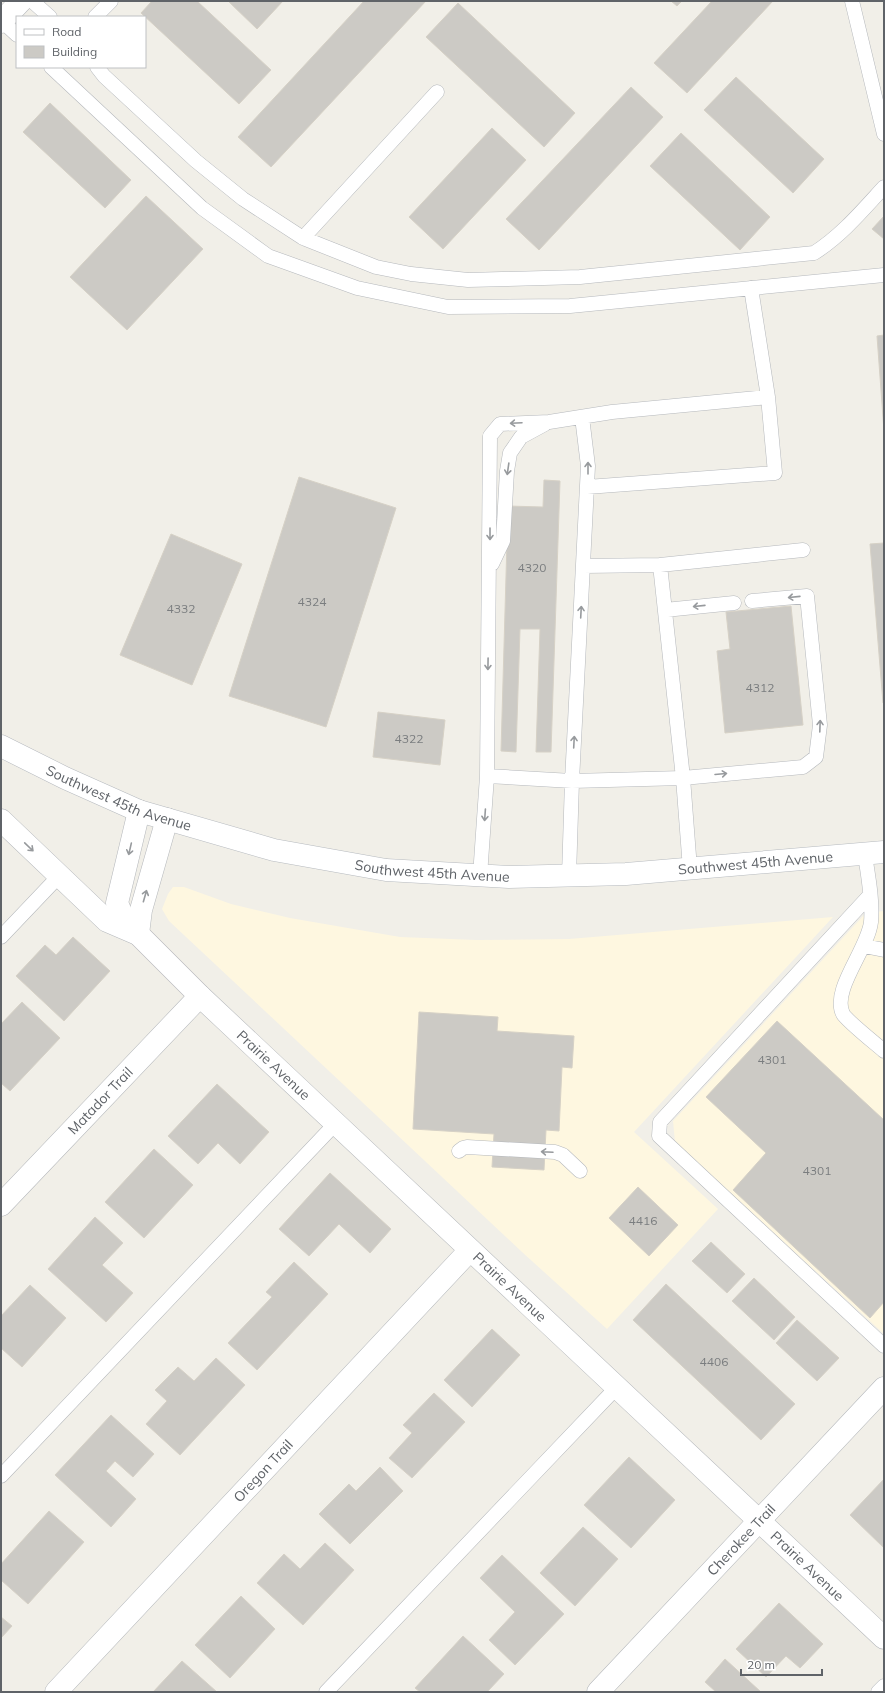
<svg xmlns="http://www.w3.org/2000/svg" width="885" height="1693" font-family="Mulish,sans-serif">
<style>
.commercial{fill:#fef7e0}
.building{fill:#cccac5;stroke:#d6d1c6}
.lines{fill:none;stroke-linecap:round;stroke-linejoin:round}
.service-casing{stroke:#b5b8bc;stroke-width:15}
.minor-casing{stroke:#b5b8bc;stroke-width:23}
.tertiary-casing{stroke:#b5b8bc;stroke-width:23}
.secondary-casing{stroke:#b6babf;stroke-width:23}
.service{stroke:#fff;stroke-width:14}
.minor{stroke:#fff;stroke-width:22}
.tertiary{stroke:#fff;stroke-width:22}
.secondary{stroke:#fff;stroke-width:22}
.oneway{stroke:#979a9d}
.labels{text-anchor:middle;stroke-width:3;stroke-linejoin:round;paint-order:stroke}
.number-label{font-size:12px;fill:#7a7d7f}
.street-label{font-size:14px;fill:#5f6368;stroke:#fff}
</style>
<rect width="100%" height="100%" fill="#f1efe8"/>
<path class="commercial" d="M173,887H184L231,904L290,918L400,937L476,940L569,939L833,917L634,1132L718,1209L607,1329L522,1252L169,921L162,909L168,894Z
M884,911V1334L675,1142L673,1121L866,913Z"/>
<path class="building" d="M152,1H197L271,70L239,104L141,13Z
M228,1H283L257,29Z
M364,1H426L271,167L238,137Z
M671,1H682L677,6Z
M712,1H773L687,93L654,63Z
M458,3L575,113L544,147L426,37Z
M736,77L824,159L793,193L704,110Z
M631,87L663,117L539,250L506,219Z
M50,103L131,180L105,208L23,132Z
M492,128L526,160L443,249L409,217Z
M681,133L770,217L740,250L650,166Z
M146,196L203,249L127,330L70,277Z
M884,216V239L872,229Z
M884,335V431L877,336Z
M299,477L396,508L326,727L229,696Z
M544,480L560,481L551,752H536L540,629H520L516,752L501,751L508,506L543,507Z
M171,534L242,564L192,685L120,655Z
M884,543V703H883L870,544Z
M791,606L803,725L725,733L717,651L730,649L726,612Z
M378,712L445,720L440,765L373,757Z
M73,937L110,971L64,1021L16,976L45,945L56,955Z
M22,1002L60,1038L10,1091L1,1083V1024Z
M419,1012L498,1017L497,1031L574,1036L572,1068L562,1067L559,1131L546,1130L544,1170L492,1167L494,1134L413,1129Z
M777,1021L884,1120V1302L870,1318L733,1190L766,1153L706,1097Z
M217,1084L269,1132L240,1164L218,1143L198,1164L168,1136Z
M154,1149L193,1185L144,1238L105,1202Z
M330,1173L391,1229L370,1253L339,1224L309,1256L279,1229Z
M638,1187L678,1225L649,1256L609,1218Z
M95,1217L123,1243L102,1265L133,1293L106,1322L48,1269Z
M711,1242L745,1274L727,1293L692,1261Z
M294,1262L328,1294L257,1370L228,1343L272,1297L266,1292Z
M754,1278L795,1317L774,1340L732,1301Z
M666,1284L795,1404L761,1440L633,1320Z
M30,1285L66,1318L22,1367L1,1348V1316Z
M797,1320L839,1358L817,1381L776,1343Z
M492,1329L520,1355L472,1407L444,1380Z
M216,1358L245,1385L180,1455L146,1424L167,1401L155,1390L178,1367L194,1381Z
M434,1393L465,1422L412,1478L389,1458L412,1433L403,1425Z
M111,1415L154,1454L133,1477L115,1461L106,1471L136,1499L111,1527L55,1475Z
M629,1457L675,1500L631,1548L584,1505Z
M380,1467L403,1491L350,1544L319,1514L349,1484L356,1491Z
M884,1479V1548L850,1515Z
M49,1511L84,1542L28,1604L1,1580V1564Z
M583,1527L618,1559L575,1606L540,1573Z
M325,1543L354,1570L303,1625L257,1583L284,1554L300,1569Z
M502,1555L564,1614L515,1665L489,1640L515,1612L480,1578Z
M241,1596L275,1629L230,1678L195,1645Z
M779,1603L823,1644L800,1668L786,1656L766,1677L736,1649Z
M1,1617L12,1626L1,1638Z
M463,1636L504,1674L487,1692H420L415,1688Z
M725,1659L761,1692H716L705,1682Z
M182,1661L217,1692H153Z"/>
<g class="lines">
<g class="service-casing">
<path id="service" d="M32,1L50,17
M852,1L884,134
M95,17L111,1
M2,21L17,35
M51,67L202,208L268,256L357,288L448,307L570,306L884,275
M97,67L104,76L196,161L243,199L303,238
M437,92L303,238L376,267L411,274L468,280L580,277L814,253C841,236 862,211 884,187
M587,487L775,473L768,397L751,288
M492,564L503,541L507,471L510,453L521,437L545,424
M660,565L683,778L690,869
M583,566L660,565L803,550
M665,610L734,603
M487,776L572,781L683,778L803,767L816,757L820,725L807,596L752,601
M865,855C868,875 873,901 871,922C868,949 831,990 843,1014C847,1021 876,1044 884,1051
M480,876L487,776L490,436L500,424L549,422L612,412L768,397
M569,876L572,781L588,466L582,417
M870,895L660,1122L659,1136L884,1346
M1,937L59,876
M864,946L884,950
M459,1151L463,1148L467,1147L555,1152L563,1155L580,1171
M1,1476L336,1123
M326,1692L617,1387
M878,1692L884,1686"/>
</g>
<g class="minor-casing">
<g id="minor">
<path id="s1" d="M139,811L117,903L122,915L138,934L200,996L884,1638"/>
<path d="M1,820L107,921L135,933"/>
<path d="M138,934L141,910L167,819"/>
<path id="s2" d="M1,1205L200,996"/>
<path id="s3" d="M56,1692L470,1250"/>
</g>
</g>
<g class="tertiary-casing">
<g id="tertiary">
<path d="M1,22L21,1"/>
<path id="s4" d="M598,1692L884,1388"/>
</g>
</g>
<g class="secondary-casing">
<g id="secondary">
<path id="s5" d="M1,746L65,778L139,811L274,850L386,870L509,877L626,874L884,852"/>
</g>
</g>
<use href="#service" class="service"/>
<use href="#minor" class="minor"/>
<use href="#tertiary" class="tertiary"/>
<use href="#secondary" class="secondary"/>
</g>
<defs><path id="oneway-shaft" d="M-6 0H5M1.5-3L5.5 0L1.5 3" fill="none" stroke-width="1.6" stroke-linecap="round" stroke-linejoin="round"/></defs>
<g class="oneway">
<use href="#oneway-shaft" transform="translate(516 423) rotate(177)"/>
<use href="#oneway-shaft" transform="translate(588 468) rotate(-90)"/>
<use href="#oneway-shaft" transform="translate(508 469) rotate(98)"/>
<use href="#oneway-shaft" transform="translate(490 534) rotate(90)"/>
<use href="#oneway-shaft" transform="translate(794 597) rotate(174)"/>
<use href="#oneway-shaft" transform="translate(699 606) rotate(174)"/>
<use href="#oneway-shaft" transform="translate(581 612) rotate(-87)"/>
<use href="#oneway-shaft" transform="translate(488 664) rotate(91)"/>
<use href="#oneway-shaft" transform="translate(820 726) rotate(-88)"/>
<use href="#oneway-shaft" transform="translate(574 742) rotate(-87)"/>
<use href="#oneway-shaft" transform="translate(721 774) rotate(-5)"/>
<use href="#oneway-shaft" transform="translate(485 815) rotate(94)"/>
<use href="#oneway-shaft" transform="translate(29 847) rotate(44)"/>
<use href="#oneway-shaft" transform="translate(130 849) rotate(103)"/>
<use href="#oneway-shaft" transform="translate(145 896) rotate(-74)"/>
<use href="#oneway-shaft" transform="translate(547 1152) rotate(-177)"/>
</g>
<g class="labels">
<g class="number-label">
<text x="532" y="572">4320</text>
<text x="312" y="606">4324</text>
<text x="181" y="613">4332</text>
<text x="760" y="692">4312</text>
<text x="409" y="743">4322</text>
<text x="772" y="1064">4301</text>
<text x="817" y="1175">4301</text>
<text x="643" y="1225">4416</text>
<text x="714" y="1366">4406</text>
</g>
<g class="street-label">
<text dy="5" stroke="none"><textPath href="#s5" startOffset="129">Southwest 45th Avenue</textPath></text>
<text dy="5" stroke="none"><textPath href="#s5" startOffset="777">Southwest 45th Avenue</textPath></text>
<text dy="5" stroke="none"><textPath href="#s5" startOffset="453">Southwest 45th Avenue</textPath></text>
<text dy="5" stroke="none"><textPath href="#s1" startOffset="321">Prairie Avenue</textPath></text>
<text dy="5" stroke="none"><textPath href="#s2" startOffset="144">Matador Trail</textPath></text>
<text dy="5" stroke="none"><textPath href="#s1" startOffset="645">Prairie Avenue</textPath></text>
<text dy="5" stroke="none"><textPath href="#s3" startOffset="303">Oregon Trail</textPath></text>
<text dy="5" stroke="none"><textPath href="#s4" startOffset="209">Cherokee Trail</textPath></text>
<text dy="5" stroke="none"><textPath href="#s1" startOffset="1053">Prairie Avenue</textPath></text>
</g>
</g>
<rect width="885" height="1693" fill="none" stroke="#5f6368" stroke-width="4"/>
<rect x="16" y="16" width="130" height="52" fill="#ffffff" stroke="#bfc1c3"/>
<rect x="24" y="29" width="20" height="6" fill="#ffffff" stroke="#bfc1c3"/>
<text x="52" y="36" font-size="12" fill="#5f6368">Road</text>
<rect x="24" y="46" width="20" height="12" fill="#cccac5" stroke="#bfc1c3"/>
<text x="52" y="56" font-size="12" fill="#5f6368">Building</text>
<path d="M741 1669v6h81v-6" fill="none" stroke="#5f6368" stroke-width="2"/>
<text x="747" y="1669" font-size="12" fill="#5f6368" stroke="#ffffff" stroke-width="3" paint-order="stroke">20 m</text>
</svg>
